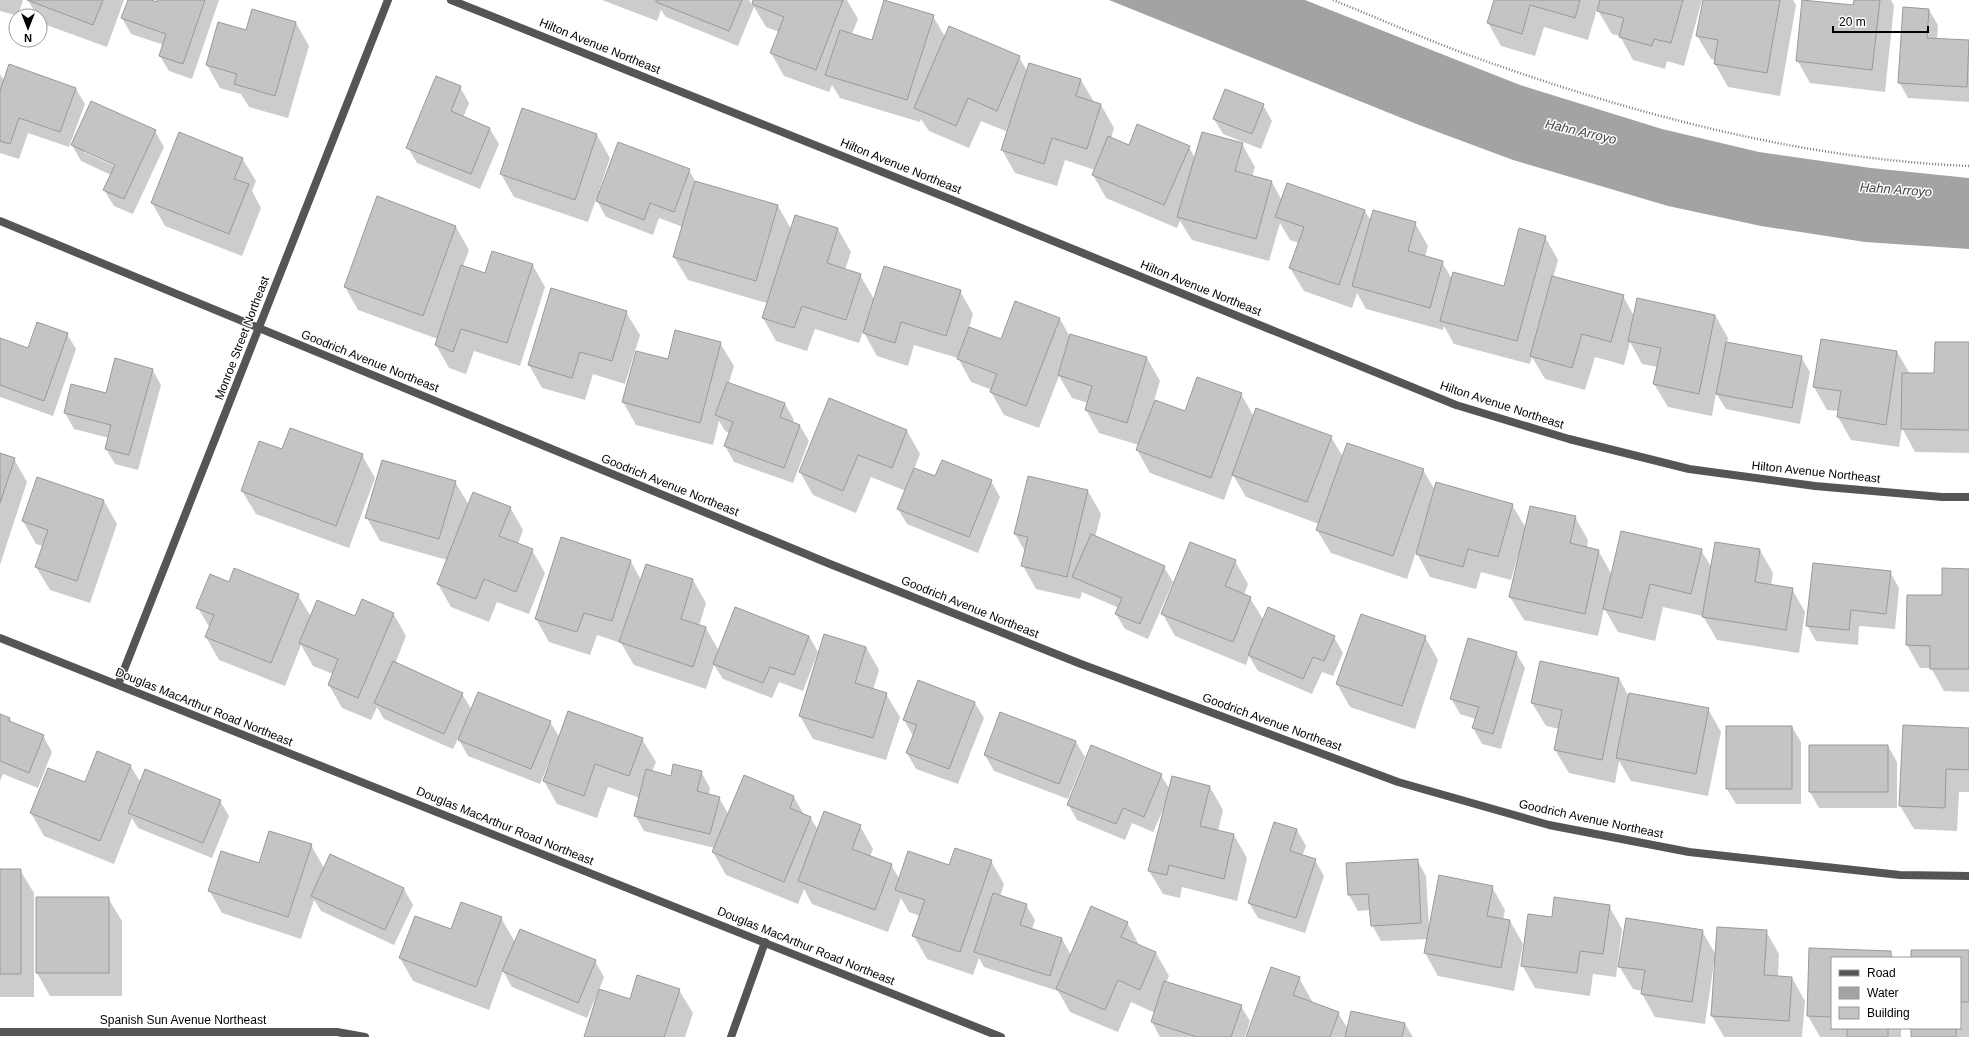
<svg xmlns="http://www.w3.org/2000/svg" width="1969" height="1037" font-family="Arial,sans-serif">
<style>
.water{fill:#a3a3a3}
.shadow{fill:#0003;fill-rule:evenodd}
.building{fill:#c4c4c4;stroke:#999}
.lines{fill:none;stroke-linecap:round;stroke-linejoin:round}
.path{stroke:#777;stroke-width:2.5;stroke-dasharray:1 2;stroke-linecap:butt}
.minor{stroke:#555;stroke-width:8}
.labels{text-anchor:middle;stroke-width:3;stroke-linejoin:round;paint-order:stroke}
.street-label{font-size:12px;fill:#000;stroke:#fff}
.water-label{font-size:13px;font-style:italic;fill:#444;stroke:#fff}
</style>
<rect width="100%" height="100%" fill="#fff"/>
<path class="water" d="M1109,0H1305L1520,85L1662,129L1759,152L1871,168L1969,178V249L1865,242L1761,226L1668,206L1513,160L1419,125Z"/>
<path class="shadow" d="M0,0H23L18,16L0,11Z
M28,0H124L107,47L41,23L40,16H37Z
M129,0H148L157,3L159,0H219L192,79L169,71L160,56L164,45L131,34L122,18Z
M602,0H749L752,5L754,0H847L858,19L852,34L873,41L933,16L945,37L1019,57L1027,71L1081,80L1094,102L1101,105L1114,128L1111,138L1129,146L1189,147L1195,158L1242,144L1255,167L1252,177L1272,182L1282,201L1288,184L1365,211L1371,221L1415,223L1428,246L1425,257L1442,262L1452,279L1504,287L1545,237L1558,260L1553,278L1623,296L1634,316L1715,315L1728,338L1727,343L1801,357L1810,372L1800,424L1726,409L1716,393L1712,416L1668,407L1654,384L1658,367L1642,364L1630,342L1624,365L1595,357L1585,390L1545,379L1532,357L1530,364L1454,344L1444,326L1443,330L1366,309L1357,293L1352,308L1304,291L1290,268L1299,243L1290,240L1280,223L1269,261L1192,240L1180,221L1177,228L1106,198L1093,175L1095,170L1065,160L1057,186L1015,173L1002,150L1008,132L981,121L969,148L929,131L921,119L920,122L840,98L832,85L829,92L784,76L771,53L779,32L766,27L754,7L738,46L666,17L661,10L657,21Z
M1495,0H1702L1684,66L1667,61L1665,69L1633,60L1620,36L1612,34L1597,9L1588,40L1544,27L1535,56L1501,46L1488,23Z
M1704,0H1793L1796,5L1780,96L1728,87L1715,64V60L1711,59L1697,36Z
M1855,0H1891L1894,6L1885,92L1810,83L1797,60L1854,6Z
M1929,10L1938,25L1937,40L1969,41V102L1908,98L1899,82Z
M296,23L309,46L288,118L249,107L241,94L220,88L207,65L246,31Z
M0,74L4,81L76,89L85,104L69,147L28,133L19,159L0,153Z
M460,87L469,103L463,118L490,129L499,144L480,189L417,163L408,148Z
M1263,105L1272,121L1261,149L1223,134L1214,119Z
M155,131L164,147L133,214L114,206L104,190L111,175L81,161L72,145ZM84,150L120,166L119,168L84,152Z
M597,135L610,158L599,191L689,170L696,183L778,206L791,229L795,216L838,229L851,252L845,270L860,275L874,299L960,291L973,314L969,328L1001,340L1060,319L1070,337L1147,358L1160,381L1154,401L1185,412L1241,394L1254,417L1331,437L1343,457L1423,470L1435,490L1512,505L1526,528L1575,517L1588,540L1587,548L1598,550L1612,575L1701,550L1712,568L1760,550L1773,573L1771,585L1792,589L1805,612L1799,653L1717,640L1703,616L1663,607L1655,641L1618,632L1604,608L1598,636L1524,620L1510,597L1520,556L1518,555L1511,580L1481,572L1476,589L1430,577L1416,552L1407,579L1331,553L1317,530L1319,524L1246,497L1233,475L1224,500L1150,473L1137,450L1139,445L1099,433L1086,410L1088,403L1072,398L1059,376L1039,428L1004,415L991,392L992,390L971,382L958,358L914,345L908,366L877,356L863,331L859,343L815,329L807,351L776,341L763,318L767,303L688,280L674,257L683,227L659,218L653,235L606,217L596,199L588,222L514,197L501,174Z
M242,158L256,181L252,191L261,208L242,256L165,226L152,203Z
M456,227L469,250L463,266L485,274L532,264L545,287L520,366L474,351L466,374L449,368L436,345L438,339L358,310L345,287Z
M626,312L640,335L625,384L593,374L585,400L542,388L529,365Z
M67,334L76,349L53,416L0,397V339L29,349Z
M720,343L734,366L729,383L785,404L794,420L792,423L800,426L809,441L793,483L734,462L725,446L730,433L725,431L719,421L713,445L636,425L623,402L668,360Z
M1969,343V453L1915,452L1902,428L1899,447L1851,440L1838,417L1839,411L1827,410L1814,387L1897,352L1910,374H1935Z
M152,369L161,385L138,470L115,464L106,449L109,438L74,429L65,413L107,394Z
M830,400L907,431L920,454L914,469L936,477L991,481L1000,497L978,553L907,524L898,509L906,491L871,477L856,513L813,495L800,472Z
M283,451L362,455L375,478L349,548L256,514L242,491Z
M0,454L14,459L27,482L0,565Z
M455,482L469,505L510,507L523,530L518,544L532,550L545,573L529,614L497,602L489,622L451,607L438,584L447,560L380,541L367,518Z
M1088,491L1101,514L1095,537L1164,567L1173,582L1148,639L1125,629L1116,614L1119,608L1082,592L1080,599L1036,589L1023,566L1026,553L1015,534Z
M104,501L117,524L90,603L50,590L36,567L43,546L36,544L23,521Z
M630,560L641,580L646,565L693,580L706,603L699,626L706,628L719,651L809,636L818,652L803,691L779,682L772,698L723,679L714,665L706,689L634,665L621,643L597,635L590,655L549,642L536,619Z
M1235,561L1248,584L1244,595L1250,598L1264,621L1334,637L1343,653L1333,676L1322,672L1312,694L1258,671L1249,656L1246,665L1175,636L1162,613Z
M1969,570V692L1944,691L1931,668H1920L1907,645L1943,596Z
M1890,572L1899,588L1895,629L1859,626L1858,645L1816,641L1807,625Z
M229,583L298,595L311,617H356L393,613L406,636L395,664L462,694L472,710L550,722L560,738L642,739L656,762L652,772L671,777L701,772L710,788L709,795L719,798L729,815L794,797L804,815L810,817L818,830L860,826L873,849L870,857L891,865L899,878L950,866L991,861L1004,884L1000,897L1026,905L1035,920L1032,929L1062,939L1071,955L1127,922L1140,947L1156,953L1169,976L1166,983L1241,1006L1250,1021L1245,1037H1160L1152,1022L1155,1013L1131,1002L1118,1032L1070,1012L1058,991L984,967L979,958L973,975L927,959L914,936L920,916L909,912L901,898L888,932L812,904L804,889L798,904L726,875L713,852L715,848L644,831L635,815L640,798L608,787L597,818L557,804L544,781L551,763L549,762L540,784L468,756L458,738L453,749L384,719L377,707L371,720L342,708L329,685L333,674L313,666L301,645L285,686L219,660L206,637L210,628L198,608Z
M1425,637L1438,660L1415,729L1350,707L1337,684Z
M866,647L879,670L873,690L886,694L900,717L886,760L813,739L800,716Z
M1516,653L1525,668L1501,749L1482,744L1473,728L1476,719L1460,714L1451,698Z
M1619,678L1629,697L1708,709L1721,732L1708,796L1631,781L1619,761L1615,783L1569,773L1555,750L1560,729L1546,726L1532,703Z
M975,703L984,718L958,784L916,769L907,753L913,736L904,720Z
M0,715L10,719L12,723L43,736L52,752L38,788L3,774L0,781Z
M1792,727L1801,742V804H1736L1727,789Z
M1969,729V792H1959L1957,831L1914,829L1900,806Z
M1076,742L1085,757L1068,799L994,771L985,755Z
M1810,746H1888L1897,762V808H1819L1810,792Z
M130,765L141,783L220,801L229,816L212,858L138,828L132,818L114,864L44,836L31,813L48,769L85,784Z
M1161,775L1170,790L1210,787L1223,810L1218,831L1234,835L1247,858L1237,901L1182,887L1180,898L1163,894L1149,871L1167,801L1153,832L1132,823L1125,840L1077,820L1068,804Z
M1297,830L1306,846L1302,856L1315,860L1324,876L1305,933L1258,918L1249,903Z
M311,845L324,868L330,856L404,889L413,905L394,945L321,911L314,900L301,939L222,913L209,890L259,865Z
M1417,860L1426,876L1429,927L1492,887L1505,910L1503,920L1510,921L1523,944L1514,991L1438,976L1425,953L1428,939L1381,941L1372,925L1370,910L1358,911L1349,895L1347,864Z
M0,870H20L34,893V997H0Z
M108,898L122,921V996H50L37,973Z
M1609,906L1622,929L1616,977L1593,974L1590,996L1535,988L1522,965Z
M501,918L515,942L595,961L604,977L599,990L630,1000L679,990L693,1013L685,1037H585L598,995L597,994L587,1018L512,987L503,971L489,1010L413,981L400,958L451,931Z
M1702,931L1716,955L1766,931L1779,954L1778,977L1792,978L1805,1001L1802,1037H1724L1712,1016L1716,964L1714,963L1705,1024L1655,1017L1642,994V991L1633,989L1619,966Z
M1810,949L1890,952L1893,958H1832V1028H1901V1037H1820L1808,1016Z
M1969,951V1037H1912V1028H1960V958H1912Z
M1299,978L1312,1001V1003L1338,1013L1348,1029L1405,1024L1413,1037H1247Z"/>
<path class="building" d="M27,0H103L93,25Z
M128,0H151L157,2V0H205L183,64L159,56L166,34L121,18Z
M656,0H742L729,31L656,2Z
M753,0H843L816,70L770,53L784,17L752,4Z
M884,0L934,15L907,100L825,75L840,30L872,40Z
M1494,0H1580L1575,18L1530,5L1522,34L1487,23Z
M1600,0H1683L1671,43L1654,39L1652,46L1619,37L1624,18L1597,11Z
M1703,0H1780L1767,73L1714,64L1718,40L1696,36Z
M1802,0L1853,5L1854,0H1880L1872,70L1796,61Z
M1903,7L1929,9L1927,38L1969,40L1967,87L1898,83Z
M252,9L296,22L275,96L234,84L237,74L206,65L218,22L246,30Z
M949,26L1020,56L997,111L968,98L956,126L914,108Z
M1029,63L1081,79L1076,96L1101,104L1087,149L1052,138L1044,164L1001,150Z
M9,64L76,88L60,132L19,118L10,144L0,141V91Z
M436,76L461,86L451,111L490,128L471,174L406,148Z
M1225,89L1264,104L1252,134L1213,119Z
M91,101L156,130L124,199L103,190L115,165L71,145Z
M522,108L597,134L575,200L500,174Z
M1137,124L1190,146L1164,205L1092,175L1108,136L1129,145Z
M179,132L243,158L234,179L249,184L229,234L151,203Z
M1202,132L1243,143L1235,171L1272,181L1256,239L1177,217Z
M618,142L690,169L674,212L650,203L644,220L596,201Z
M695,181L778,205L756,281L673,257Z
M1287,183L1365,210L1339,285L1289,268L1304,227L1275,217Z
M377,196L456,226L423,316L344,287Z
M1373,210L1416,222L1408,251L1443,261L1430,308L1352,286Z
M795,215L838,228L827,263L861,274L846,320L802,306L794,328L762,318Z
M1519,228L1546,236L1517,341L1440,321L1453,272L1504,286Z
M492,251L533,264L507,343L461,329L453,352L435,345L461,265L485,273Z
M884,266L961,290L946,336L901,322L895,343L863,333Z
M1552,276L1624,295L1611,342L1582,334L1572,368L1530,356Z
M551,288L627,311L612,361L580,352L572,378L528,365Z
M1637,298L1715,315L1699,394L1653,384L1661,348L1628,341Z
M1015,301L1060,318L1026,406L990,392L997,374L957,359L969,327L1001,339Z
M37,322L68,333L44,401L0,385V338L28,348Z
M675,330L721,342L700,423L622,402L636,351L668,359Z
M1070,334L1147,357L1127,423L1085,410L1092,386L1058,375Z
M1821,339L1897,351L1886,425L1837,417L1841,391L1813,387Z
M1726,342L1802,356L1792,408L1716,394Z
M1935,342H1969V430L1901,429L1902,373H1934Z
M115,358L153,369L129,455L105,449L111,425L64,413L71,384L106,393Z
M1197,377L1242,393L1211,478L1136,450L1155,400L1185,411Z
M727,382L785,403L780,417L800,425L784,468L724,446L733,422L715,415Z
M829,398L907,430L892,468L858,455L843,491L799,472Z
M1256,408L1332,436L1307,502L1232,475Z
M290,428L363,454L336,526L241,491L259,441L282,449Z
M1347,443L1424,469L1393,556L1316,530Z
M0,453L15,458L0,503Z
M382,460L456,481L439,539L365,518Z
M942,460L992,480L969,537L897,509L914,468L935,476Z
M1028,476L1088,490L1067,577L1021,566L1028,537L1014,534Z
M37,477L104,500L77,581L35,567L48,530L22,521Z
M1436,482L1513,504L1498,557L1468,549L1463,567L1416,554Z
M473,492L511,507L499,536L533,549L516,592L484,579L476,599L437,584Z
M1530,506L1576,516L1570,543L1599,550L1585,614L1509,597Z
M1621,531L1702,549L1691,594L1650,584L1642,618L1603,609Z
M1091,534L1165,566L1140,624L1115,614L1122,598L1072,577Z
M561,537L631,560L612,621L584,613L577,632L535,619Z
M1190,542L1236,560L1225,586L1251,597L1233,642L1161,614Z
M1715,542L1760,549L1755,582L1793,588L1786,630L1702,617Z
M1813,563L1891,571L1886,614L1851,610L1849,630L1806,626Z
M646,564L693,579L681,619L706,627L693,667L619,642Z
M234,568L299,594L271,663L205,637L214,615L196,608L210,574L229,582Z
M1942,568L1969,569V669H1930V646L1906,645L1907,595H1942Z
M362,599L394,613L358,698L328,685L338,659L299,643L317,600L355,616Z
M735,607L809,636L794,675L770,667L763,683L713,664Z
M1268,607L1335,636L1324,661L1313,657L1303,679L1248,655Z
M1361,614L1426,636L1402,706L1336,684Z
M824,634L866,647L855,683L887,693L873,738L799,716Z
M1468,638L1517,652L1493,734L1472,728L1479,707L1450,699Z
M393,661L463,693L444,734L374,703Z
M1540,661L1619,678L1602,760L1554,750L1562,710L1531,703Z
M918,680L975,702L949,769L906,753L917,725L903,720Z
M478,692L551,721L531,769L458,740Z
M1629,693L1709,708L1696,774L1616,758Z
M568,711L643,738L629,776L595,764L584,796L543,781Z
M1000,712L1076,741L1059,784L984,755Z
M0,714L10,718L9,721L44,735L29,773L0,761Z
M1903,725L1969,728V770L1946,769L1945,808L1899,806Z
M1726,726H1792V789H1726Z
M1091,745L1162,774L1144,817L1123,808L1116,824L1067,805Z
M1809,745H1888V792H1809Z
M97,751L131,765L100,841L30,813L48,768L85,782Z
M673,764L702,771L697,791L720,797L710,834L634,816L646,769L671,776Z
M145,769L221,800L203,843L128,813Z
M744,775L794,796L790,808L811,817L784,882L712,852Z
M1172,776L1210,786L1200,826L1234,834L1224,879L1169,865L1167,875L1148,871Z
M824,811L861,825L852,849L892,864L875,910L798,881Z
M1274,822L1297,829L1290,851L1316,859L1296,918L1248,903Z
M269,831L312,844L288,917L208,891L221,851L259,863Z
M955,848L992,860L960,952L912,936L925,900L895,890L908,851L949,865Z
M330,854L404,888L385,930L311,896Z
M1418,859L1421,923L1371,926L1368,894L1348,895L1346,863Z
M0,869H21V974H0Z
M1439,875L1493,886L1487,916L1510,920L1501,968L1424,953Z
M993,893L1027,904L1020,925L1062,938L1050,976L974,952Z
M36,897H109V973H36Z
M1554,897L1610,905L1603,954L1580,951L1577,973L1521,966L1528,914L1552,917Z
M461,902L502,917L476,987L399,958L415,916L451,929Z
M1091,906L1128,922L1121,937L1156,952L1140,990L1118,980L1105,1010L1056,989Z
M1626,918L1703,930L1692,1002L1641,994L1645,970L1618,967Z
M1717,927L1767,930L1764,975L1792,977L1789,1021L1711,1016Z
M520,929L596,960L578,1003L502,971Z
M1809,948L1891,951V958H1832V1017L1807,1016Z
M1911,950H1969V1002H1960V958H1911Z
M1271,967L1300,977L1293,995L1339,1012L1330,1037H1246Z
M637,975L680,989L664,1037H584L599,989L630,999Z
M1164,981L1242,1005L1231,1037H1197L1151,1022Z
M1351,1011L1405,1023L1402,1037H1345Z
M1847,1028H1888V1037H1847Z
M1911,1028H1956V1037H1911Z"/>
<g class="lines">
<path class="path" d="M1333,0C1380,19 1427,40 1474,57C1633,114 1800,159 1969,166"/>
<path class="minor" d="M451,0L955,201L1456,405L1569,439L1689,469L1815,486L1942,497H1969
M0,221L830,564L1081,664L1398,782L1549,825L1689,852L1900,875L1969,876
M0,638L1001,1037
M118,685L388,0
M0,1032H337L365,1037
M731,1037L765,942"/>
</g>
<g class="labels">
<g class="street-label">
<text transform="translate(600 46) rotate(22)" y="4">Hilton Avenue Northeast</text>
<text transform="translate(901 166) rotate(22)" y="4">Hilton Avenue Northeast</text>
<text transform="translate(1201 288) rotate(22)" y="4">Hilton Avenue Northeast</text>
<text transform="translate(242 338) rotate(-69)" y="4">Monroe Street Northeast</text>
<text transform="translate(370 361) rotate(22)" y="4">Goodrich Avenue Northeast</text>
<text transform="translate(1502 405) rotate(18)" y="4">Hilton Avenue Northeast</text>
<text transform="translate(1816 472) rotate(6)" y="4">Hilton Avenue Northeast</text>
<text transform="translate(670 485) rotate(22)" y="4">Goodrich Avenue Northeast</text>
<text transform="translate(970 607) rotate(22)" y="4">Goodrich Avenue Northeast</text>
<text transform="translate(204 707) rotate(22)" y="4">Douglas MacArthur Road Northeast</text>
<text transform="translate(1272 722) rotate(20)" y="4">Goodrich Avenue Northeast</text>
<text transform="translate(1591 819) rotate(12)" y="4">Goodrich Avenue Northeast</text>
<text transform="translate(505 826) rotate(22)" y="4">Douglas MacArthur Road Northeast</text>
<text transform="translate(806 946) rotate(22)" y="4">Douglas MacArthur Road Northeast</text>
<text x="183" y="1024">Spanish Sun Avenue Northeast</text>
</g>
<g class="water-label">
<text transform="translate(1581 131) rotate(13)" y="5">Hahn Arroyo</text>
<text transform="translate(1896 189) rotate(4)" y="5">Hahn Arroyo</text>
</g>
</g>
<rect x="1831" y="957" width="130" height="72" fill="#ffffff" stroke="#999999"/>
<rect x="1839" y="970" width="20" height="6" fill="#555555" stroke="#999999"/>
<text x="1867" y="977" font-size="12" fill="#000000">Road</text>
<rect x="1839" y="987" width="20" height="12" fill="#a3a3a3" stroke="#999999"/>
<text x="1867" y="997" font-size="12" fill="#000000">Water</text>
<rect x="1839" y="1007" width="20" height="12" fill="#c4c4c4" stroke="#999999"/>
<text x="1867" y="1017" font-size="12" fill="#000000">Building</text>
<g transform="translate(28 28) rotate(180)"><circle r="19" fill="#ffffff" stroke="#999999"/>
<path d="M0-3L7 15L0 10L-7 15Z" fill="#000000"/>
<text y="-6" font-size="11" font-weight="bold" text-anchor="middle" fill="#000000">N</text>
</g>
<path d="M1833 26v6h95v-6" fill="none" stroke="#000000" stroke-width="2"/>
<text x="1839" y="26" font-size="12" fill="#000000" stroke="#ffffff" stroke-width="3" paint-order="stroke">20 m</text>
</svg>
